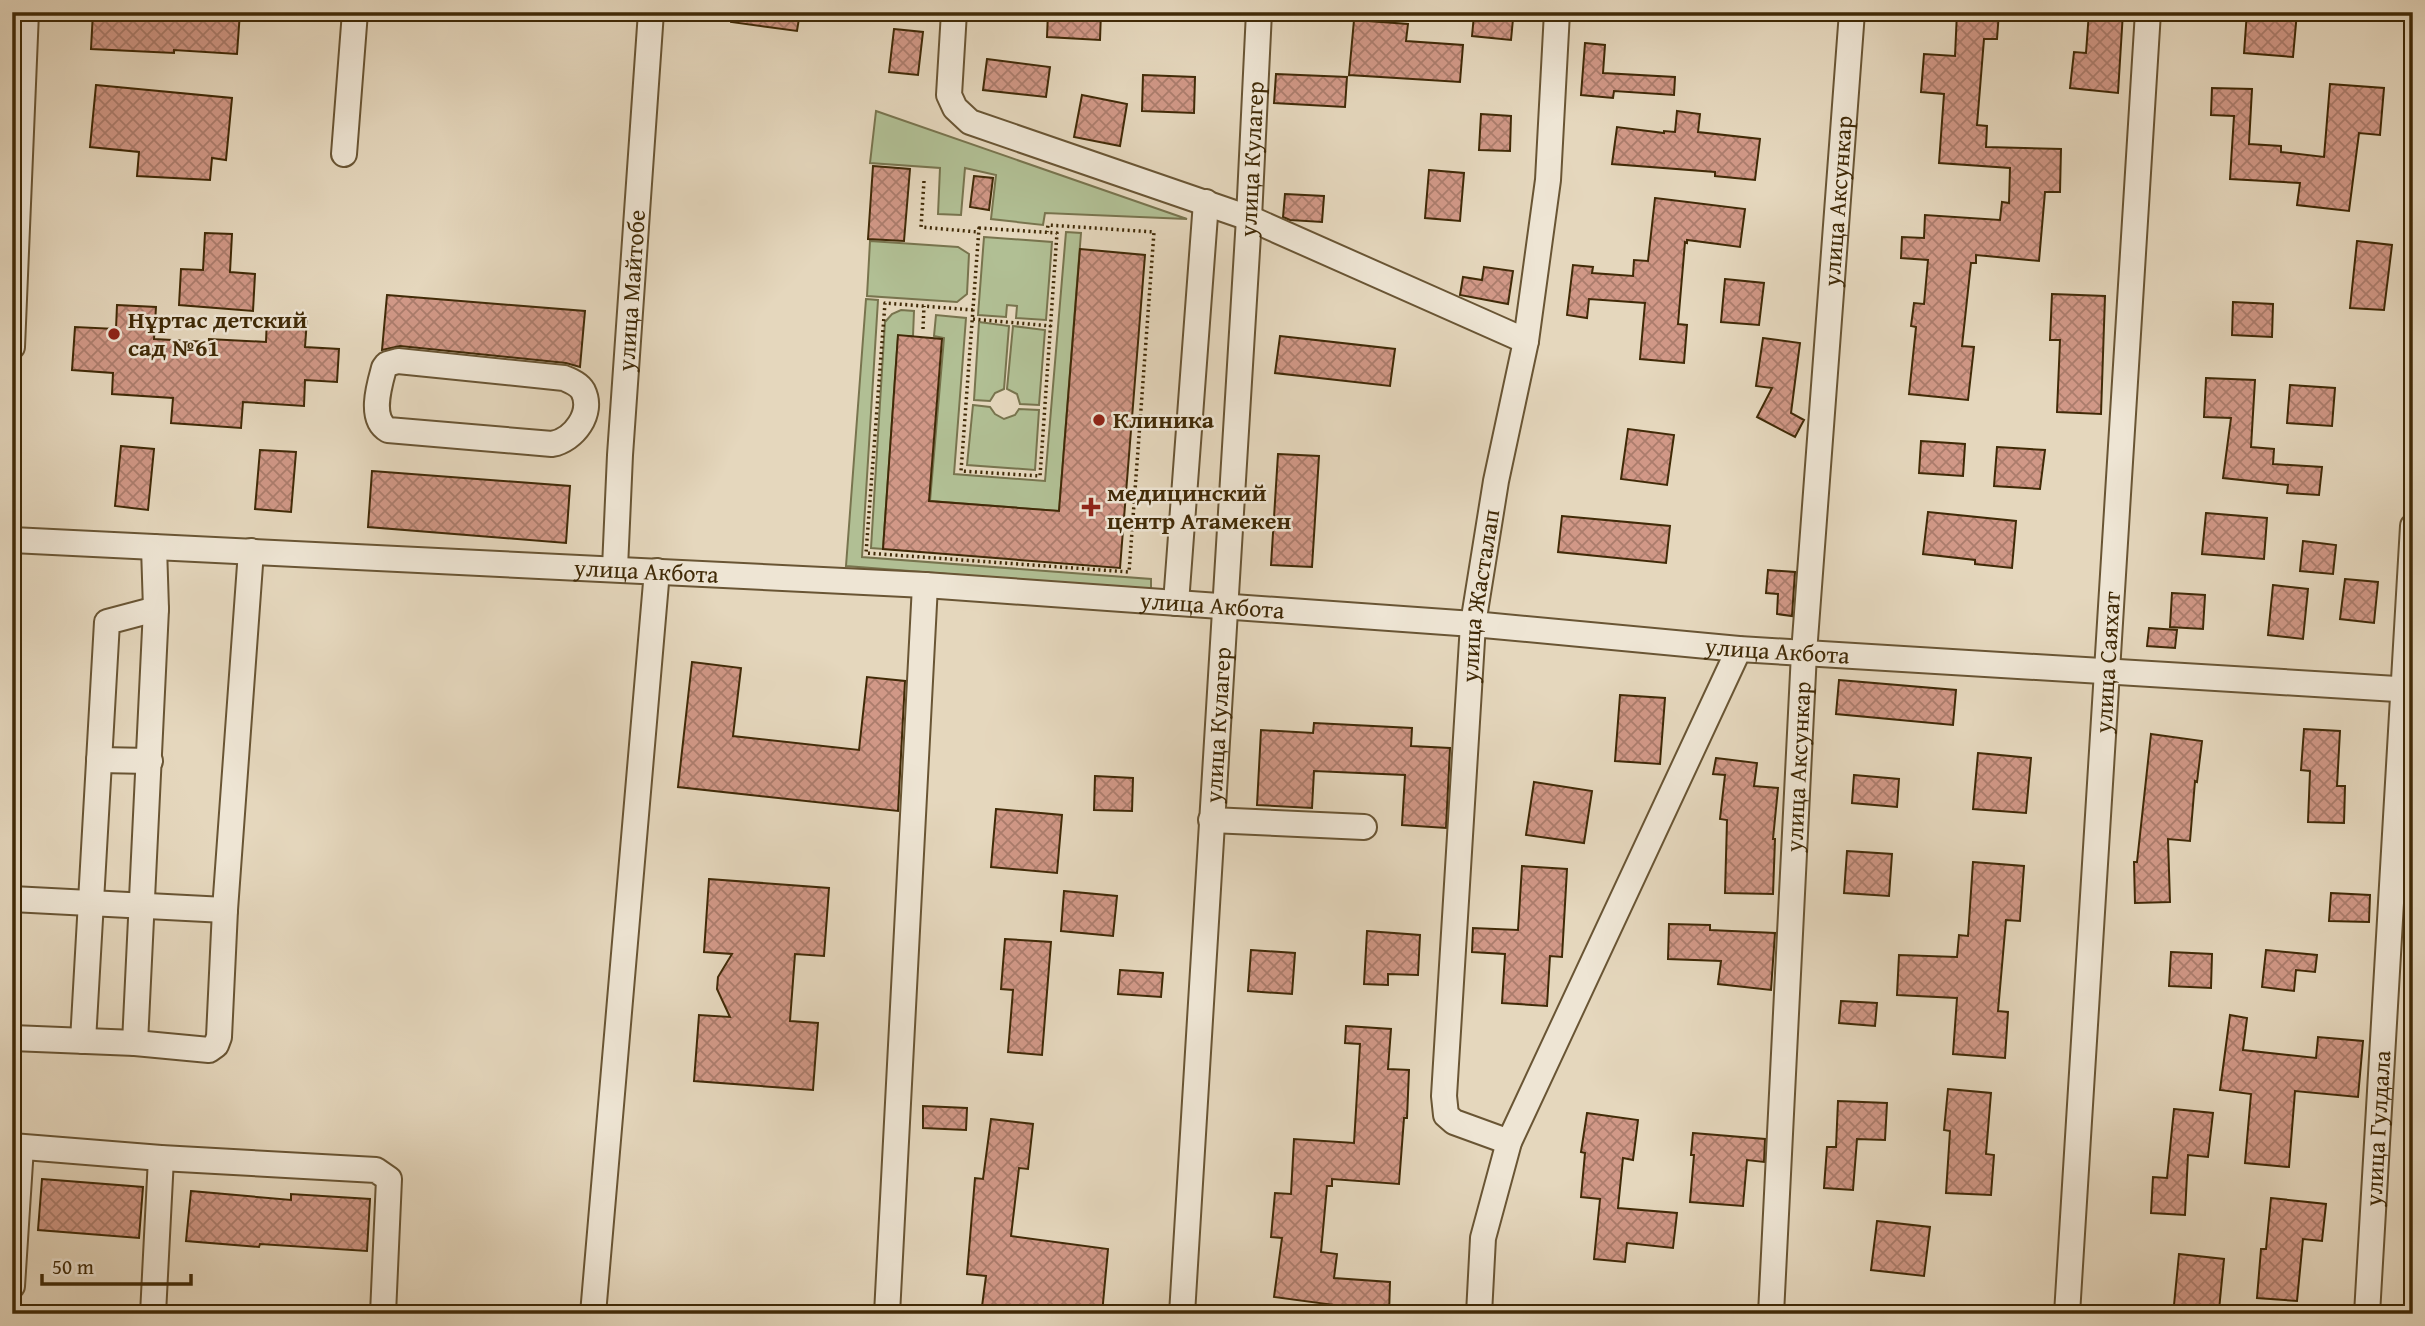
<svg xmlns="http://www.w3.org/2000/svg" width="2425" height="1326" font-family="'Gentium Book Plus',serif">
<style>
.green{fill:#b1bf94;stroke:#78744e;stroke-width:2}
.building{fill:url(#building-cross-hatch);stroke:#402a07;stroke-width:2}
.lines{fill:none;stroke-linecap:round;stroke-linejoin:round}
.minor-casing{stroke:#695534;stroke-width:28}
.path{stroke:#402a07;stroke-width:3.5;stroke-dasharray:2 3.5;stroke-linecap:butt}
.minor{stroke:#eee5d4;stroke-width:24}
.poi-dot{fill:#8f2418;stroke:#eee5d4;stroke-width:2.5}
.labels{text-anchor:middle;stroke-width:5;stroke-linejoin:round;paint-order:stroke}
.street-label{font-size:24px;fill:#402a07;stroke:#eee5d4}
.poi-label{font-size:24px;font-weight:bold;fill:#402a07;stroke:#eee5d4;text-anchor:start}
</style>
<defs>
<pattern id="building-cross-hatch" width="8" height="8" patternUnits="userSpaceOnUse" patternTransform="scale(1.75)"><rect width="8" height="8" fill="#d19887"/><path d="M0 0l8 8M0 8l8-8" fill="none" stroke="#ab7c6c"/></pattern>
</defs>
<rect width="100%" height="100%" fill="#e5d7bd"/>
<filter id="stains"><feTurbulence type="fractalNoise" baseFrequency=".00286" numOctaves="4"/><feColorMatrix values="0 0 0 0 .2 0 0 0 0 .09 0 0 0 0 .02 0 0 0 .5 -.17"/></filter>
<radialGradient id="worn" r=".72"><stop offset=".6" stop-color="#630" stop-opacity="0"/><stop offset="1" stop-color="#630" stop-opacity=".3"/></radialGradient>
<path class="green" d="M876,111L1187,219L1045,213L1043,225L991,219L996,175L965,168L961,215L938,214L940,168L870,163Z
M1066,232L1081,233L1059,511L930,501L944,338L934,336L936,315L966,318L954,474L1045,481Z
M984,237L1052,242L1046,320L1016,318L1017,306L1007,305L1006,317L978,315Z
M870,241L958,247L969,254L967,294L957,302L867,296Z
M866,299L878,300L862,557L1151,579V590L846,566Z
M901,310L914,311L913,336H898L883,549L871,548L885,322L892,314Z
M979,322L1009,326L1004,389L995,393L990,401L974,400Z
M1013,326L1045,330L1039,405L1020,404L1017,394L1007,389Z
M973,405L990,407L995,414L1004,419L1015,415L1019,409L1039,410L1035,470L967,465Z"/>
<path class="building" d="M93,12H240L237,54L174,50V53L91,49Z
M731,12H800L797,31L731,22Z
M1048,12H1101L1100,40L1047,37Z
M1957,12H1999L1997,39H1984L1977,125L1987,126L1986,147L2061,149L2060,192H2045L2039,261L1976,255V263H1971L1962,346L1974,347L1968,400L1909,394L1916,327L1911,326L1914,303L1924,304L1928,260L1901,258L1902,237L1924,238L1925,215L2000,220L2002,202L2009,203L2010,168L1939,163L1944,94L1921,92L1924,54L1955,56Z
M2089,12H2123L2118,93L2070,88L2074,52L2086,53Z
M2247,12H2297L2293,57L2244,53Z
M1474,15L1513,19L1511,40L1472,36Z
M1354,20L1408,24L1406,41L1463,45L1460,82L1349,75Z
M894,29L923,32L918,75L889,72Z
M1585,43L1605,45L1603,73L1675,77L1674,95L1614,91L1613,98L1581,95Z
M987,59L1050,67L1046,97L983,90Z
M1276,74L1347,77L1345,107L1274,103Z
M1143,75L1195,77L1194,113L1142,111Z
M2330,84L2384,88L2380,135L2359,133L2349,211L2297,205L2300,183L2230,179L2234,116L2211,115L2212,88L2252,89L2249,144L2281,146V152L2324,157Z
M96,85L232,98L226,160L212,158L210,180L137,176L139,152L90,147Z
M1082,95L1127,104L1120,146L1074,137Z
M1677,111L1700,114L1698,132L1760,139L1755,180L1715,176V172L1612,164L1617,127L1664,133V131L1675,132Z
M1481,114L1511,116L1510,151L1479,150Z
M873,166L910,169L904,241L868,239Z
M1429,170L1464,173L1460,221L1425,218Z
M974,176L993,178L989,210L970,207Z
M1285,194L1324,196L1322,222L1290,220L1283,217Z
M1655,198L1745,209L1740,247L1687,240V243L1685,242L1678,324L1687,325L1684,363L1640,359L1645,303L1589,299L1587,318L1567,315L1573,265L1593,267L1592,273L1633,276L1634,260L1648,261Z
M205,233L232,234L230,272L255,274L253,311L179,305L181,269L203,270Z
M2357,241L2392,245L2384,310L2350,308Z
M1080,249L1145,255L1120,568L883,549L898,335L942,339L929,501L1059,511Z
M1484,267L1513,271L1508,304L1460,295L1463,277L1482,280Z
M1725,279L1764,283L1759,325L1721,322Z
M2052,294L2105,296L2101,414L2057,412L2060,340H2050Z
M387,295L585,311L580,367L566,363L400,346L382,350Z
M2233,302L2273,304L2272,337L2232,335Z
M117,305L156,307L154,339L209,342V339L266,342L267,317L307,319L305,347L339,349L337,382L305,380L304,406L243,402L241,428L171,423L173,398L112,394L113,373L72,370L75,327L116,329Z
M1280,336L1395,349L1390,386L1275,373Z
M1763,338L1800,343L1791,413L1804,420L1795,437L1757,417L1772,388L1756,386Z
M2206,378L2255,380L2251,447L2274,449L2273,464L2322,467L2319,495L2287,493L2288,485L2223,478L2231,418L2204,417Z
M2290,385L2335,388L2332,426L2287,423Z
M1628,429L1674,435L1667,485L1621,479Z
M1921,441L1965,444L1963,476L1919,473Z
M121,446L154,449L148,510L115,506Z
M1997,447L2045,450L2040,489L1994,486Z
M260,450L296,452L291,512L255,509Z
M1278,454L1319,456L1312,567L1271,565Z
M372,471L570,486L566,543L368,527Z
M1928,512L2016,521L2012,568L1975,564V560L1923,554Z
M2206,513L2267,518L2264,559L2202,554Z
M1562,516L1670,526L1666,563L1558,552Z
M2303,541L2336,545L2333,574L2300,571Z
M1768,570L1795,572L1792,616L1777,614L1778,594L1766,593Z
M2345,579L2378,582L2374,623L2340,619Z
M2273,585L2308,589L2303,639L2268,635Z
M2172,593L2205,595L2203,629L2170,627Z
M2149,628L2177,630L2175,648L2147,646Z
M692,662L741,668L733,736L859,750L867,677L905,681L898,811L678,787Z
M1839,680L1956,690L1953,725L1836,714Z
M1620,695L1665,698L1660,764L1615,761Z
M1314,723L1412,728L1411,746L1450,748L1446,828L1402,825L1405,775L1314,771L1312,808L1257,805L1261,730L1313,733Z
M2304,729L2340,731L2337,786H2345L2344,823L2308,822L2310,771L2301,770Z
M2151,734L2202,741L2197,782L2195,781L2190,841L2168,839L2170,902L2135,903L2134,862H2137Z
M1978,753L2031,758L2026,813L1973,809Z
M1716,758L1757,763L1754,786L1778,788L1773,839H1775L1773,894L1725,893L1727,820L1720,819L1725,775L1713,774Z
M1854,775L1899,779L1897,807L1852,803Z
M1095,776L1133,778L1132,811L1094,810Z
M1534,782L1592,791L1584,843L1526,835Z
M996,809L1062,815L1057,873L991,867Z
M1847,851L1892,854L1889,896L1844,893Z
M1973,862L2024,866L2020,921L2006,920L1998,1011L2008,1012L2005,1058L1953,1054L1957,998L1897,995L1899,955L1957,957L1959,935L1968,936Z
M1522,866L1567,869L1562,957L1550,956L1547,1006L1502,1003L1505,954L1472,952L1473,928L1518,930Z
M709,879L829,888L824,956L795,954L790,1021L818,1023L813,1090L694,1081L699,1015L730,1017L717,989L718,977L732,954L704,952Z
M1064,891L1117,896L1113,936L1061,931Z
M2331,893L2370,895L2369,922L2329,921Z
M1669,924L1710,925V930L1775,933L1771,990L1718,984L1721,961L1668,959Z
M1367,931L1420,935L1418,975L1388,974V985L1364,984Z
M1005,939L1051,942L1042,1055L1008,1052L1013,990L1001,989Z
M1251,950L1295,953L1292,994L1248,991Z
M2266,950L2317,955L2315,972L2296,970L2294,991L2262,987Z
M2171,952L2212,954L2211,988L2169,986Z
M1120,970L1163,973L1161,997L1118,994Z
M1841,1001L1877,1003L1875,1026L1839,1023Z
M2230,1015L2247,1018L2243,1050L2316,1058L2318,1037L2363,1041L2358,1097L2295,1091L2289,1167L2245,1163L2251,1094L2220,1090Z
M1346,1026L1391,1029L1388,1069L1409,1070L1407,1118H1404L1399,1184L1332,1179V1186H1327L1321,1252L1337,1254L1334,1278L1390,1282L1389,1314H1341L1342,1306L1274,1297L1282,1238L1271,1237L1275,1193L1291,1194L1294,1139L1354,1143L1360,1044L1345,1043Z
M1948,1089L1991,1093L1986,1154L1994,1155L1991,1195L1946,1193L1950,1131L1944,1130Z
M1838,1101L1887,1103L1885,1140L1857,1139L1853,1190L1824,1188L1827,1147H1836Z
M923,1106L967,1108L966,1130L923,1128Z
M2174,1109L2213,1113L2208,1157L2188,1155L2185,1215L2151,1213L2153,1177L2167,1178Z
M1587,1113L1638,1120L1633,1160L1623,1158L1618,1208L1677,1213L1673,1248L1627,1243L1625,1262L1594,1259L1600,1199L1581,1197L1585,1153L1581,1152Z
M991,1119L1033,1124L1028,1169L1019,1168L1011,1236L1108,1249L1102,1314H981L986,1276L967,1274L975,1178L983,1179Z
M1693,1133L1765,1139L1764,1162L1747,1160L1743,1206L1690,1202L1694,1155H1691Z
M42,1179L143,1187L139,1238L38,1230Z
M191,1191L291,1200V1194L370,1199L367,1251L260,1244L259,1247L186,1241Z
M2271,1198L2326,1204L2322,1241L2303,1239L2297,1301L2257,1298L2261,1249H2266Z
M1877,1221L1930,1227L1924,1276L1871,1270Z
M2179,1254L2224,1259L2219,1310L2174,1305Z"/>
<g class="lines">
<g class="minor-casing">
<g id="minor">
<path d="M954,12L949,95L955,108L970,122L1249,218L1526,341"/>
<path d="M344,154L355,12"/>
<path d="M12,347L26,12"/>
<path d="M398,361L564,378C571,381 579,384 583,391C594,413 574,440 552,444L388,430C369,419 379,386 384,368L387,364Z"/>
<path id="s1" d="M12,540L925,585L1473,624L1739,649L2413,690"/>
<path id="s2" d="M615,568L620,455L651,12"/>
<path d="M1176,603L1206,202"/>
<path d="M99,760L150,761"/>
<path d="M1211,820L1364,827"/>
<path d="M12,899L225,910"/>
<path d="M12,1038L135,1043L209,1050L216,1045L219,1037L225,910L251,551"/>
<path d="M83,1041L107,622L156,609"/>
<path d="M135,1043L156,609L154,547"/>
<path id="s3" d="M1509,1142L1454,1122L1446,1115L1444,1096L1473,624L1496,481L1526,341L1548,180L1557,12"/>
<path d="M12,1146L161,1158L376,1170L389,1179L383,1314"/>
<path d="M12,1286L21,1147"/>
<path d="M153,1314L161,1158"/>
<path d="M593,1314L657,571"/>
<path d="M887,1314L925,585"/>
<path id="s4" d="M1182,1314L1249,218L1259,12"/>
<path d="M1479,1314L1483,1238L1509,1142L1739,649"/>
<path id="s5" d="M1771,1314L1804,653L1852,12"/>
<path id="s6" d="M2067,1314L2148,12"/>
<path id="s7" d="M2367,1314L2413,526"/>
</g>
</g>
<path class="path" d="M924,181L921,227L978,232
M979,228L1057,233L1040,476L961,471Z
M973,310L885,303L866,553L1129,572L1154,232L1048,225L1047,232
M973,319L1051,326
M923,329L924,306"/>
<use href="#minor" class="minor"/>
</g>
<g class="poi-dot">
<circle cx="114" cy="334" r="7"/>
<circle cx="1099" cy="420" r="7"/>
<path d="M1087.5 496.5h7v7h7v7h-7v7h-7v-7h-7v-7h7z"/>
</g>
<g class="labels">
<g class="street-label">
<text dy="8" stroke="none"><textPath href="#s4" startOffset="1157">улица Кулагер</textPath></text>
<text dy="8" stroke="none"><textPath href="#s5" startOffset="1115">улица Аксункар</textPath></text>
<text dy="8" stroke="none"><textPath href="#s2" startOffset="278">улица Майтобе</textPath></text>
<text dy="8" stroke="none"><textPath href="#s1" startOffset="635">улица Акбота</textPath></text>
<text dy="8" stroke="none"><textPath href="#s3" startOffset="590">улица Жасталап</textPath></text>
<text dy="8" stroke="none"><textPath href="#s1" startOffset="1202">улица Акбота</textPath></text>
<text dy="8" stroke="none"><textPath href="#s1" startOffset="1769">улица Акбота</textPath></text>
<text dy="8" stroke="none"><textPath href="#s6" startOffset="653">улица Саяхат</textPath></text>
<text dy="8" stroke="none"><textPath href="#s4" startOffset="590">улица Кулагер</textPath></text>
<text dy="8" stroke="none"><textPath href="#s5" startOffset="548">улица Аксункар</textPath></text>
<text dy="8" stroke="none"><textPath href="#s7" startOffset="186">улица Гулдала</textPath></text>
</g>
<g class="poi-label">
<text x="128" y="328">Нұртас детский<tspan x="128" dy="28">сад №61</tspan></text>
<text x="1113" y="428">Клиника</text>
<text x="1107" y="501">медицинский<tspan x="1107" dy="28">центр Атамекен</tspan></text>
</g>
</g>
<rect width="2425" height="1326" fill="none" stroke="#e5d7bd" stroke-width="42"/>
<rect x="14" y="14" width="2397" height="1298" fill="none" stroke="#402a07" stroke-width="3.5"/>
<rect x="21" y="21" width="2383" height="1284" fill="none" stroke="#402a07" stroke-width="2"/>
<path d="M42 1274v10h149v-10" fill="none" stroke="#402a07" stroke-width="3.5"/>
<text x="52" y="1274" font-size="21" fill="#402a07" stroke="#eee5d4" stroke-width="5" paint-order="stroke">50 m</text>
<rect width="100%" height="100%" filter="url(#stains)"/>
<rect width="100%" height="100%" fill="url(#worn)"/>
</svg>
